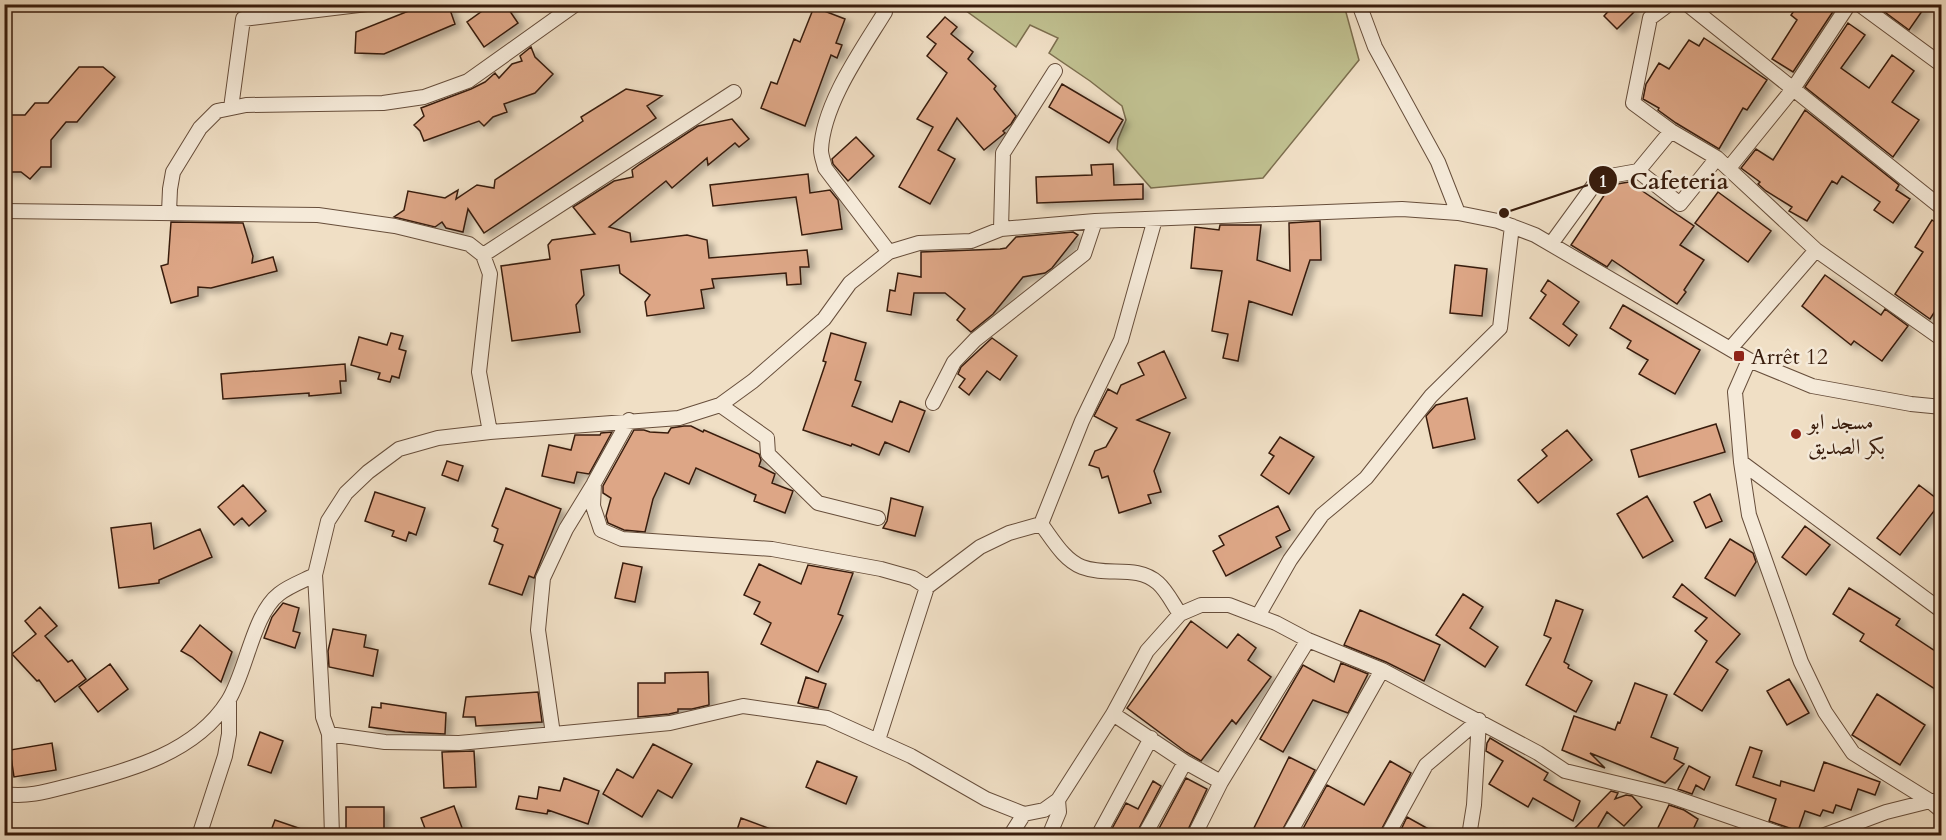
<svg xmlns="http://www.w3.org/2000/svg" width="1946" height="840" font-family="Cardo,Amiri,serif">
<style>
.green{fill:#c0c090;stroke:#7c6e4e;stroke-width:1.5}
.building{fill:#dda686;stroke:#391d0d;stroke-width:1.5;filter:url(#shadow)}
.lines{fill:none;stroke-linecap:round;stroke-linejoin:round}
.street-casing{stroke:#674e3b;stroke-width:16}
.street{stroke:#f5ead9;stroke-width:14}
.poi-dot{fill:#8f2418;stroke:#f5ead9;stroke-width:2}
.labels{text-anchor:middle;stroke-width:5;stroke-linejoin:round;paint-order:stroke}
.poi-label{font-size:22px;fill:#391d0d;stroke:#f5ead9;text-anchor:start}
.leader{fill:none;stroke:#391d0d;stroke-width:2}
.callout-dot{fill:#391d0d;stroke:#f5ead9;stroke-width:2}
.mark-label{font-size:18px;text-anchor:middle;font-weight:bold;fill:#fff}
.callout-label{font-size:24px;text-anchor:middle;font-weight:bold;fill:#391d0d;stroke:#f5ead9;stroke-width:5;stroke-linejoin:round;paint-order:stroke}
</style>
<defs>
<filter id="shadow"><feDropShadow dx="6" dy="4" stdDeviation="3" flood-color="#0004"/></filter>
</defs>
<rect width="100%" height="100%" fill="#f0dfc5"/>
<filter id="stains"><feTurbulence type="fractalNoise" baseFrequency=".00333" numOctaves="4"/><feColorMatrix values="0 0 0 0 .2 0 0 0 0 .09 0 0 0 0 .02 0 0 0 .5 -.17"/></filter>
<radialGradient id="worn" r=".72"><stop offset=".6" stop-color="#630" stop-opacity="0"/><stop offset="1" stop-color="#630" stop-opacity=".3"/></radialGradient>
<path class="green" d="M958,5H1344L1359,60L1263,178L1151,188L1117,149L1118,139L1126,120L1122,106L1090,81L1049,53L1058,38L1030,25L1016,47Z"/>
<path class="building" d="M426,4H448L455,24L384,54L355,53L356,32Z
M492,4H505L518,23L484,47L467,22Z
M1615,4H1628L1635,11L1617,29L1604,16Z
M1799,4H1838L1793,72L1772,59L1797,20L1791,15Z
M1886,4H1927L1909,30L1882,10Z
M814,7L845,19L836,43L842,45L837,58L831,55L805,126L761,108L771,82L777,84L794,39L800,42Z
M945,17L957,27L951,34L973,52L968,59L996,86L994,89L1016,116L1011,124L1003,131L1005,133L984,150L957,118L938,150L955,159L930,204L899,187L933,127L917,119L947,73L927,56L936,44L927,37Z
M1848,23L1865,35L1841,68L1869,88L1892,55L1914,71L1892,102L1919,120L1893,157L1805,87Z
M1704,38L1767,80L1747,110L1743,108L1719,149L1676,123L1658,110L1659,108L1643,99L1646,84L1659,63L1669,69L1689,40L1699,46Z
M531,47L535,57L553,74L535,93L504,104L507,112L493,117L484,126L479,121L424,141L420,131L414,125L424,116L421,108L471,89L485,82L495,73L499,78L512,64L522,61L520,56Z
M79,67H103L115,77L77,122H66L51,140V167H41L30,179L21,172H4V115H25L35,103H48Z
M1062,84L1123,120L1109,143L1049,107Z
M626,89L662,96L647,106L656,118L484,233L468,209L463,232L446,228L442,222L435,227L394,217L404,210L408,191L445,198L458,190L456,199L477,185L494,188L495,180L583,121L581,117Z
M1805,110L1899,185L1896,190L1910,199L1893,223L1874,210L1880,202L1842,176L1837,184L1832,181L1807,221L1789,211L1792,207L1766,191L1758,184L1760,182L1741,168L1756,149L1773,160Z
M732,119L749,139L739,147L735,143L708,165L707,158L672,188L666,181L609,227L630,233L631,242L687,235L707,240L709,258L807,250L809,267H800L801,284L787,285L786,273L712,279L714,288L701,290L704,308L647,316L645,302L650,295L620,273L619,265L581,270L584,295L576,305L580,332L512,341L501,266L550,259L548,245L552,240L595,234L573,207L614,181L633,177L632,170L640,164L698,126Z
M856,137L874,156L848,181L833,164L832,159Z
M1113,164L1114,185L1143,184V199L1037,203L1036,177L1092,175L1091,165Z
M808,174L810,193L830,190L838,200L842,229L802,235L796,197L713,206L710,185Z
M1629,182L1694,226L1680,245L1704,260L1684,290L1686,292L1677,304L1612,260L1607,267L1571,245L1611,185Z
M1718,192L1771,231L1748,262L1695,223Z
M1932,220L1941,226V302L1930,319L1895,294L1923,252L1915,247Z
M1320,221L1321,260H1310L1292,315L1249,301L1238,361L1223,358L1228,334L1212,331L1222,271L1191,268L1195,227L1219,230L1220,225H1261L1257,260L1290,271L1289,223Z
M171,222L243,223L253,256L252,263L273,257L277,271L211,288L198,287V296L171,303L161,266L168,264Z
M1073,232L1078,235L1052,268L1045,273L1023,277L993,314L971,332L957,320L965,309L945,293H914L911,315L887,311L890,290L895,291L898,273L921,277V252L1000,249L1006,248L1016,237Z
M1455,265L1487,269L1482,316L1450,313Z
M1825,275L1881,315L1885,309L1908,326L1882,361L1854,341L1851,345L1802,306Z
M1548,280L1579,302L1563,324L1577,335L1569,346L1530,318L1546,295L1541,291Z
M1623,305L1700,350L1675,394L1639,374L1648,360L1627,348L1631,341L1610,328Z
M391,333L403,336L399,349L406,351L399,378L392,376L390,382L378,379L380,373L351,365L359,337L387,345Z
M831,333L866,343L855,380L861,382L852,406L892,422L900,401L925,411L909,452L885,442L879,455L852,444L851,446L803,430L826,362L823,361Z
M992,338L1017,356L1000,380L987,371L969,395L959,387L965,379L958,374L961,367Z
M1164,351L1186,398L1137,420L1170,433L1154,471L1161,492L1148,495L1151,503L1119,513L1108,476L1102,478L1099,468L1089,465L1095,451L1106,447L1117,428L1094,416L1108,389L1117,394L1121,385L1144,375L1138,363Z
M345,364L346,381H340L341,393L309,396V393L223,399L221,374Z
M1467,398L1475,439L1433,448L1426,416L1436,405Z
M1716,424L1725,452L1639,477L1631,450Z
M684,426H691L703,432L704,430L759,454L761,460L759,466L775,474L772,483L793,491L785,513L754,501L756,495L696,468L689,484L665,473L653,499L645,532L624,530L608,523L606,516L611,498L603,493V486L634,430H644L650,432L668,433L671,428Z
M1567,430L1592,460L1538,503L1518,480L1547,456L1542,450Z
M612,432L589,474L577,472L574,483L542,476L549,445L571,450L575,435H600L601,433Z
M1280,437L1314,457L1289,494L1261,475L1274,456L1269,453Z
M447,461L463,466L458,481L442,475Z
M243,485L266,511L249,526L242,518L234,525L218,507Z
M1919,485L1941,502L1900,555L1877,538Z
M506,488L561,509L534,578L529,576L522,595L489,584L503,545L494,541L498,529L492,526Z
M375,492L425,508L416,535L409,532L406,541L392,536L394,531L365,521Z
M1710,494L1722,521L1706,528L1694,502Z
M1647,496L1673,541L1643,558L1617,514Z
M891,498L923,507L915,536L883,528L887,521Z
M1278,506L1290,530L1276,537L1281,547L1226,576L1213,551L1224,545L1219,536Z
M151,523L154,549L200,529L212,557L159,580V583L119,588L111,528Z
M1805,526L1830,545L1806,575L1782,557Z
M1730,539L1753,553L1756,562L1735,596L1705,578Z
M623,563L642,567L635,602L615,598Z
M759,564L801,584L808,565L853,573L838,614L843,616L818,672L761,644L771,623L754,614L760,602L744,595Z
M1682,584L1740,634L1716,662L1728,670L1702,711L1674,694L1707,641L1695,631L1707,618L1673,597Z
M1849,588L1900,619L1896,625L1941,655V693L1860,641L1864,634L1833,614Z
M1463,594L1483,607L1470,628L1498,647L1485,667L1436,635Z
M1556,600L1583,610L1564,662L1569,665L1568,668L1592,681L1576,712L1526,685L1551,638L1544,635Z
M283,603L299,608L293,631L300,633L295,648L264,638L272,617Z
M40,607L57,626L45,636L68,662L72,660L86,679L55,702L39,680L37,681L12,654L36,634L25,621Z
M1360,610L1440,645L1424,681L1386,662L1344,645Z
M1191,621L1227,648L1238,634L1256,648L1248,660L1271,677L1236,724L1232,720L1201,761L1186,752L1127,708Z
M200,625L232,652L221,682L192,657L181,651Z
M333,629L366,635L364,647L378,650L373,676L329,667L328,651Z
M1341,663L1368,674L1348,713L1313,700L1283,752L1260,739L1303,665L1334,682Z
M110,664L128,689L98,712L79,687Z
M708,672L709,705L692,709H678V712L669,714L638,717V683H665V673Z
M806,677L826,684L818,708L798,703Z
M1789,679L1809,713L1787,725L1767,691Z
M1635,683L1667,695L1651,737L1678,748L1674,759L1684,764L1665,783L1590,753L1605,768L1562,750L1574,716L1615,730L1618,722L1620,723Z
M538,692L542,722L476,726L475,717H463L466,697Z
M1877,694L1925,725L1900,765L1852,735Z
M381,703L446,713L445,734L405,732L369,727L372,707L381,708Z
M260,732L283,741L271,773L248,765Z
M1490,738L1548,773L1544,780L1580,801L1573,821L1533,798L1528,807L1489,784L1503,761L1486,751L1487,743Z
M52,743L56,770L14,777L10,750Z
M653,744L692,764L672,798L658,790L642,817L603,794L617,769L633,778Z
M1750,747L1762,751L1753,777L1780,786L1781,781L1814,791L1824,762L1880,782L1875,795L1858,789L1851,810L1836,805L1833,813L1823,810L1820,816L1805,811L1798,831L1769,821L1776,799L1736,785Z
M474,751L476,787L444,788L442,752Z
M1289,757L1315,770L1279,836H1250Z
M817,761L857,777L846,804L806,787Z
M1390,761L1411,773L1378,836H1299L1327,785L1364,805Z
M1689,766L1710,777L1704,790L1696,785L1692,794L1678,789Z
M564,778L599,791L588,824L548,810L547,814L516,809L519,796L537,799L539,787L560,791Z
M1186,778L1207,789L1185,836H1155Z
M1153,781L1161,786L1135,836H1108L1126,803L1138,809Z
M1611,791L1618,793L1615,799L1626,795L1632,796L1642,807L1624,826L1607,812L1593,836H1567Z
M1669,805L1684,810L1698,819L1690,836H1654Z
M454,806L465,836H428L421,818Z
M346,807H384V834H346Z
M1407,817L1441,836H1398Z
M741,818L784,834V836H735Z
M275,820L313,833L312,836H269Z"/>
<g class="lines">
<g class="street-casing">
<path id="street" d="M886,4L885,12C861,51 823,104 821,150C821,156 824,163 825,168L889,252
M1359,4L1375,47L1438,162L1458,213
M1669,4L1650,18L1633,103L1671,131L1717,158L1816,250L1942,339
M1687,4L1942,208
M1859,4L1942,65
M231,108L243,19L367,4
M1671,131L1638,171L1680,204L1717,158
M1729,168L1793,89L1849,4
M4,211L318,215L395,226L469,244L483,255L490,274L479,372L490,432
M169,212L170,189L173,172L200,128L217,111L246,105L383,103L424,97L468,81L576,4
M1001,229L1003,153L1055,71
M1551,244L1599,178L1638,171
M483,255L734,92
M1730,349L1816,250
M1749,360L1735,392L1741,462L1749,515L1801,662L1825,712L1853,753L1930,801H1942
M933,403L954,362L975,340L1084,254L1095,221
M720,405L767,438L768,454L818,503L878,518
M629,420L594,483L593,506L601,530L622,539L772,549L881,569L913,578L927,587
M1741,462L1942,611
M1041,524L1082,421L1121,340L1155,219
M1041,524C1053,540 1064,560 1082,567C1108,577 1136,564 1158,583C1167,591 1173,604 1180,614
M1258,616L1290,560L1322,515L1366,478L1431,396L1500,328L1512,226
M1113,714L1185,762L1221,782L1308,640
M329,734L385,742L459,743L670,723L743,706L827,718L911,756L986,799L1024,814L1044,810L1058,800L1113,714L1147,651L1180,614L1201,605H1229L1276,623L1308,640L1382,670L1538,753L1565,771L1670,796L1786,836
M553,734L538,630L543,578L566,529L593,485
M878,740L927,587L980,547L1009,533L1041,524
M4,794C29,798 52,790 76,784C131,770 196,752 228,701C246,673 253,614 279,594C289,586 303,581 315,575
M199,836L225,756L229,734V700
M332,836L329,734L323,717L315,575L328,521L346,493L368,472L399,449L438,438L490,432L679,418L720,405L753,381L824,319L850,283L889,252L919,243L971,241L1001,229L1095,221L1402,209L1458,213L1498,221L1535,235L1749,360L1812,386L1911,404L1942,407
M1010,836L1024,814
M1049,836L1059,812L1058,800
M1098,836L1151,738
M1144,836L1185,762
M1194,836L1221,782
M1288,836L1382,670
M1387,836L1426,765L1479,720L1474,805L1469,836
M1822,836L1886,812L1930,801L1942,811"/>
</g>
<use href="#street" class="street"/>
</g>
<g class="poi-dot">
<rect x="1733" y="350" width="12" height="12" rx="3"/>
<circle cx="1796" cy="434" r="6"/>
</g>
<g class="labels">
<g class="poi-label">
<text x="1751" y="364">Arrêt 12</text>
<text x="1808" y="429">مسجد ابو<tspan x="1808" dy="25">بكر الصديق</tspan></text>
</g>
</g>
<path class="leader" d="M1504 213L1603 180"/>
<g class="callout-dot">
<circle cx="1504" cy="213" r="6"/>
<circle cx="1603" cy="180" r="15"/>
</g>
<g class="mark-label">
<text x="1603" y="187">1</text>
</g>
<g class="callout-label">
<text x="1679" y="189">Cafeteria</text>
</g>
<rect width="1946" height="840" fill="none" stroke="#f0dfc5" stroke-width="24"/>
<rect x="6" y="6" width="1934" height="828" fill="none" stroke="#391d0d" stroke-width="3"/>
<rect x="12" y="12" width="1922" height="816" fill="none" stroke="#391d0d" stroke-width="1.5"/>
<rect width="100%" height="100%" filter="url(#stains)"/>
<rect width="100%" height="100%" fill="url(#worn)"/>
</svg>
